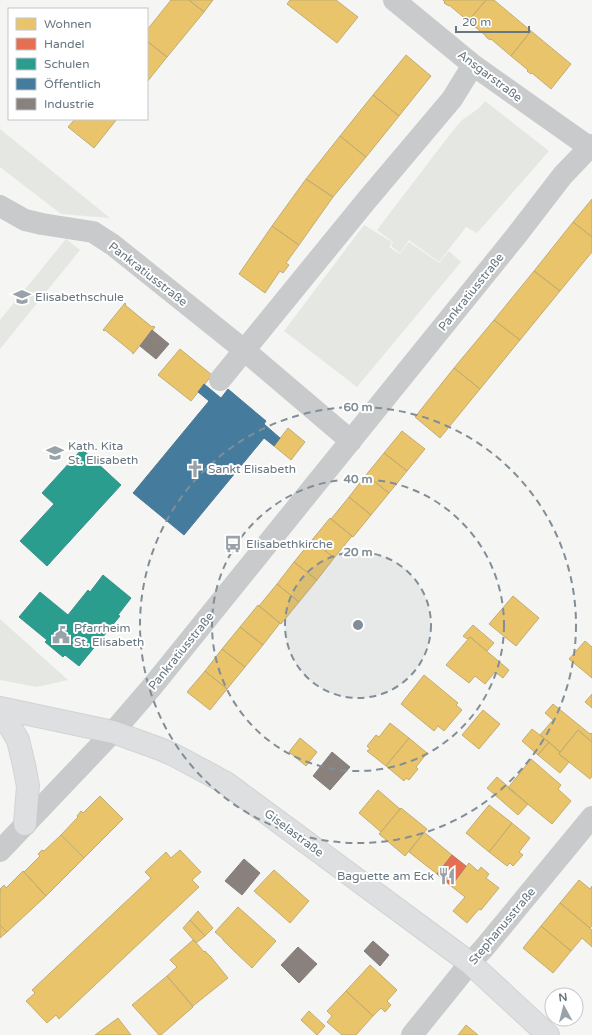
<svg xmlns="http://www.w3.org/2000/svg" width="592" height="1035" font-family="'Varela Round',sans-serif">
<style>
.green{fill:#e4e7e2}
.homes{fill:#e9c46a;stroke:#c2ad71}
.shops{fill:#e76f51;stroke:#c1715f}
.schools{fill:#2a9d8f;stroke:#3c918b}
.public{fill:#457b9d;stroke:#4f7a95}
.industry{fill:#8a817c;stroke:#807e7e}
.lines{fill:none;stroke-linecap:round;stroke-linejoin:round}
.major-casing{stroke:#d2d3d3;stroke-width:24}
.minor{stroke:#c9cacb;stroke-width:22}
.major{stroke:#dedfe0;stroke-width:22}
.ring{fill:none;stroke:#828e97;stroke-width:2;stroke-dasharray:7 5}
.labels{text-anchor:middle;stroke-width:4;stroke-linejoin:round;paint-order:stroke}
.street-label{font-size:12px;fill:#677681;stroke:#fff}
.poi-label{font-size:12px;fill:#677681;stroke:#fff;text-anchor:start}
.centre{fill:#828e97;stroke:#fff;stroke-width:2}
.ring-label{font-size:12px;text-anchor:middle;font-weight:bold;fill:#828e97;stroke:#fff;stroke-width:4;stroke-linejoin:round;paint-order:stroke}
</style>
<rect width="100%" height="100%" fill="#f5f5f4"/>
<path class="green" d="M485,101L549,151L477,233L466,227L439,262L409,240L400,253L391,246L393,242L377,230L451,133L461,121L479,108Z
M0,129L110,218L61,214L0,167Z
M364,225L392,242L389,247L400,254L409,242L439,263L449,251L461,262L357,387L292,337L284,331Z
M66,239L80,250L0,349V320Z
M0,619L68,680L37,687L0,680Z"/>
<path class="homes" d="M171,0H189L204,12L167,57L147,41V30Z
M189,0H213L204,12Z
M290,0H336L358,17L337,43L287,4Z
M443,0H486L468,21L449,5V6L444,3L445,2Z
M486,0H494L531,31L511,56L491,39L490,40L486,37V36L468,21Z
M531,31L571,64L551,89L532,73L531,74L527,71L528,70L511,56Z
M147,41L167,57L147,82Z
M406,55L431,76L399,116L373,95Z
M373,95L399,116L366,157L340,136Z
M75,119H117L94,148L68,127Z
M340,136L366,157L333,197L306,179Z
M306,179L333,197L299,245L272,226Z
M592,199V237L573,222Z
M573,222L592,237V252L560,291L534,271Z
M272,226L299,245L286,263L289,265L283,273L280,271L265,293L239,274Z
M534,271L560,291L520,340L494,320Z
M125,303L126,304L125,305L152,327L153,326L155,327L133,354L132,352L105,330L104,331L103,330Z
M494,320L520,340L480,389L454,368Z
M180,349L212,375L191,401L158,375Z
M454,368L480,389L440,438L415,417Z
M288,428L305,442L291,460L274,446Z
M402,431L425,449L407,471L384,453Z
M384,453L407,471L389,493L366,475Z
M366,475L389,493L371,515L349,497Z
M349,497L371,515L353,537L331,519Z
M330,518L352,536L334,558L312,540Z
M312,540L334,558L317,580L294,562Z
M294,562L317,580L299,602L277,584Z
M277,584L299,602L281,624L259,606Z
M513,596L539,618L516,646L489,624Z
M258,605L280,623L263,645L240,627Z
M473,625L494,643L487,651L470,637L467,639L463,636Z
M240,627L263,645L245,667L222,649Z
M470,637L509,670L503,678L495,672L485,684L475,676L469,683L446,665Z
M585,641L592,647V678L569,659Z
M222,649L245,667L227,689L205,671Z
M205,671L227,689L210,710L187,692Z
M424,675L458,703L456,705L462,710L444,731L438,726L434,731L401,704Z
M592,694V708L585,702Z
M553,704L590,734L591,733L592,734V742L578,730L560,752L540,735L553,720L545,713Z
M483,710L500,724L479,749L462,735Z
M390,723L409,738L386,766L367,751L370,749L367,746L376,735L379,737Z
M532,729L549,742L538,755L522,741Z
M578,730L592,742V776L590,779L559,754Z
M300,738L317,752L306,766L289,752Z
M409,738L427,753L416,767L418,769L409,780L406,778L404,781L386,766Z
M549,742L560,752L559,754L569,762L560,773L538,755Z
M531,759L561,785L558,789L571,801L552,824L508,788Z
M497,777L528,804L518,815L487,788Z
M378,790L400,809L381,832L359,813Z
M100,796L123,819L84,858L61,835L78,817L77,816L81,811L83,813Z
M489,805L512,823L489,852L466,833Z
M401,808L427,829L405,856L379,834Z
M512,823L530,838L519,852L523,855L513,866L510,863L507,866L489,852Z
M424,832L452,855L437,874L409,852Z
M61,835L84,858L46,896L24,872L40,856L38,854L42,850L44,851Z
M180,850L201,872L192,880L199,887L59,1019L56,1015L47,1023L26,1001L35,993L32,990L151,878L145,872L166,852L171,858Z
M469,863L478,871L481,867L489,874L486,878L499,888L481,910L479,909L467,923L453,911L465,897L451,886Z
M274,870L309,901L290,923L254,891Z
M23,871L46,896L7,932L0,925V893L1,892L0,889L4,885L6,888Z
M579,880L590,889L592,886V926L590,928L560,903Z
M560,903L592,930V947L582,938L571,951L541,926Z
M238,907L276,941L252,968L234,951L223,940V939L215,932Z
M198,911L213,928L205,936L190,920Z
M190,920L205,936L196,943L183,928Z
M0,925L7,932L0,938Z
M541,926L571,951L553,973L523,948Z
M193,940H194L204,952L205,951L211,957L228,978L193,1006L167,976L177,967L170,960Z
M370,965L397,990L387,1001L391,1005L385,1012L381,1008L373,1016L346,991Z
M167,976L193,1007L161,1035H159L132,1005Z
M346,991L373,1016L356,1035H342L327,1022L332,1016L327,1011Z
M309,1011L325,1026L317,1035L301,1020Z
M118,1018L131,1035H95Z
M466,1025L478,1035H458Z"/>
<path class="shops" d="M452,855L466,866L451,886L437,874Z"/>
<path class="schools" d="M82,449L121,485L47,566L20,541L54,504L42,493Z
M103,575L131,598L118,615L120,616L79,666L65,655L63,657L45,642L47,640L19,617L40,592L68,615L88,590L90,592Z"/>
<path class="public" d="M204,384L221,398L228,389L266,421L264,424L280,438L274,446L264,438L184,535L133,493L209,401L198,392Z"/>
<path class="industry" d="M152,330L169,344L156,359L140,346Z
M332,752L350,767L330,790L313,776Z
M244,859L260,873L242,895L225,881Z
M373,941L389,955L380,966L364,951Z
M298,947L317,964L299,983L281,965Z"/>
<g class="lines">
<g class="major-casing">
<path id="major" d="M0,708L113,732L160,749L174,755L226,783L470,963L548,1035
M0,710L18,740L24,765L28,786L25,824"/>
</g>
<path class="minor" d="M394,0L473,65L589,147
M0,206L25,220L42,224L93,232L113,245L244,350L351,441
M220,380L366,201L452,99L473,65
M0,851L113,732L151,688L516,236L563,175L592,145
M412,1035L470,963L484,948L592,817"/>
<use href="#major" class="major"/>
</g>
<circle cx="358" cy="625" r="73" fill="#828e97" fill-opacity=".12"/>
<g class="ring">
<circle cx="358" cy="625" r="73"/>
<circle cx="358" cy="625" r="146"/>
<circle cx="358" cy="625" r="218"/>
</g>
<defs>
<g id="school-bare" transform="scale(1.38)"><path d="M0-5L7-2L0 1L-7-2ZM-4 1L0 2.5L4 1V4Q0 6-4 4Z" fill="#99a2a9" stroke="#fff" stroke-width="2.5" paint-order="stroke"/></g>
<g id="church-bare" transform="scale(1.38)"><path d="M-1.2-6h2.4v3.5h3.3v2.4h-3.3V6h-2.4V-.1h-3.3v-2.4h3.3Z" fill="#99a2a9" stroke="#fff" stroke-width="2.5" paint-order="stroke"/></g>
<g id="bus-bare" transform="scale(1.38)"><path d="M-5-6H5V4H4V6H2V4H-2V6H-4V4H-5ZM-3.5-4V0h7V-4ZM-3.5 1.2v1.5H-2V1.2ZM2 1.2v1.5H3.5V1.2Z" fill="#99a2a9" stroke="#fff" stroke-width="2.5" paint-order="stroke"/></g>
<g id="civic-bare" transform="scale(1.38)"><path d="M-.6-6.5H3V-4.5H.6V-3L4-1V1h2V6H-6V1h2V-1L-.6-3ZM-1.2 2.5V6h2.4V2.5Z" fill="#99a2a9" stroke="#fff" stroke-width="2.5" paint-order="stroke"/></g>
<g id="restaurant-bare" transform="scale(1.38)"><path d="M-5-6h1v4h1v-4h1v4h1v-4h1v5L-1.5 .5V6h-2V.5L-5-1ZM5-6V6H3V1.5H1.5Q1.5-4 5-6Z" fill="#99a2a9" stroke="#fff" stroke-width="2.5" paint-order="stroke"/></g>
</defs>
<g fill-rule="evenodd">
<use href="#school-bare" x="22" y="297"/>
<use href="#school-bare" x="55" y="453"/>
<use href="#church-bare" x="195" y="469"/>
<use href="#bus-bare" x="233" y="544"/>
<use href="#civic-bare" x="61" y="635"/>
<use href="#restaurant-bare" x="447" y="876"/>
</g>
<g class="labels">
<g class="street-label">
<text transform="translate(490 76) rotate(37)" y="4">Ansgarstraße</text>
<text transform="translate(148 274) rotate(38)" y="4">Pankratiusstraße</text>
<text transform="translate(471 292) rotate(-51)" y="4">Pankratiusstraße</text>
<text transform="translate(181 651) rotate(-51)" y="4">Pankratiusstraße</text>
<text transform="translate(294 833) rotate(37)" y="4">Giselastraße</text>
<text transform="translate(502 926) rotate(-50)" y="4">Stephanusstraße</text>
</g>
<g class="poi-label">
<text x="35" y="301">Elisabethschule</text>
<text x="68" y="450">Kath. Kita<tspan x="68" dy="14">St. Elisabeth</tspan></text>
<text x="208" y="473">Sankt Elisabeth</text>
<text x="246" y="548">Elisabethkirche</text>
<text x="74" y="632">Pfarrheim<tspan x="74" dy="14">St. Elisabeth</tspan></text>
<text x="434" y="880" text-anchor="end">Baguette am Eck</text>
</g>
</g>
<circle cx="358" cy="625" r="6" class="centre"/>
<g class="ring-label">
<text x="358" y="411">60 m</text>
<text x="358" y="483">40 m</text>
<text x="358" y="556">20 m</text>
</g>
<rect x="8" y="8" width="140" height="112" fill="#ffffff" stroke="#c2c8cd"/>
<rect x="16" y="18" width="20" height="12" fill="#e9c46a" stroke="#c2c8cd"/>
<text x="44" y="28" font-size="12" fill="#677681">Wohnen</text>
<rect x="16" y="38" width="20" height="12" fill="#e76f51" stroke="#c2c8cd"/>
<text x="44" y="48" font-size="12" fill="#677681">Handel</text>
<rect x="16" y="58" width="20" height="12" fill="#2a9d8f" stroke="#c2c8cd"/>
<text x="44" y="68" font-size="12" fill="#677681">Schulen</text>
<rect x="16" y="78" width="20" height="12" fill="#457b9d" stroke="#c2c8cd"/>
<text x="44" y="88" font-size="12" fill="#677681">Öffentlich</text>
<rect x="16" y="98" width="20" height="12" fill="#8a817c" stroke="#c2c8cd"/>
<text x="44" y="108" font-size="12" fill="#677681">Industrie</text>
<g transform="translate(564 1007) rotate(353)"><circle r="19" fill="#ffffff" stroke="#c2c8cd"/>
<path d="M0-3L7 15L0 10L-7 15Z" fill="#99a2a9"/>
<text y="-6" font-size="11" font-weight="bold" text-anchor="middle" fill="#677681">N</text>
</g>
<path d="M456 26v6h73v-6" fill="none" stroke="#677681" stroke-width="2"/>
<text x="462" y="26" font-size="12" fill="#677681" stroke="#ffffff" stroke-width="3" paint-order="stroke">20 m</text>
</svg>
